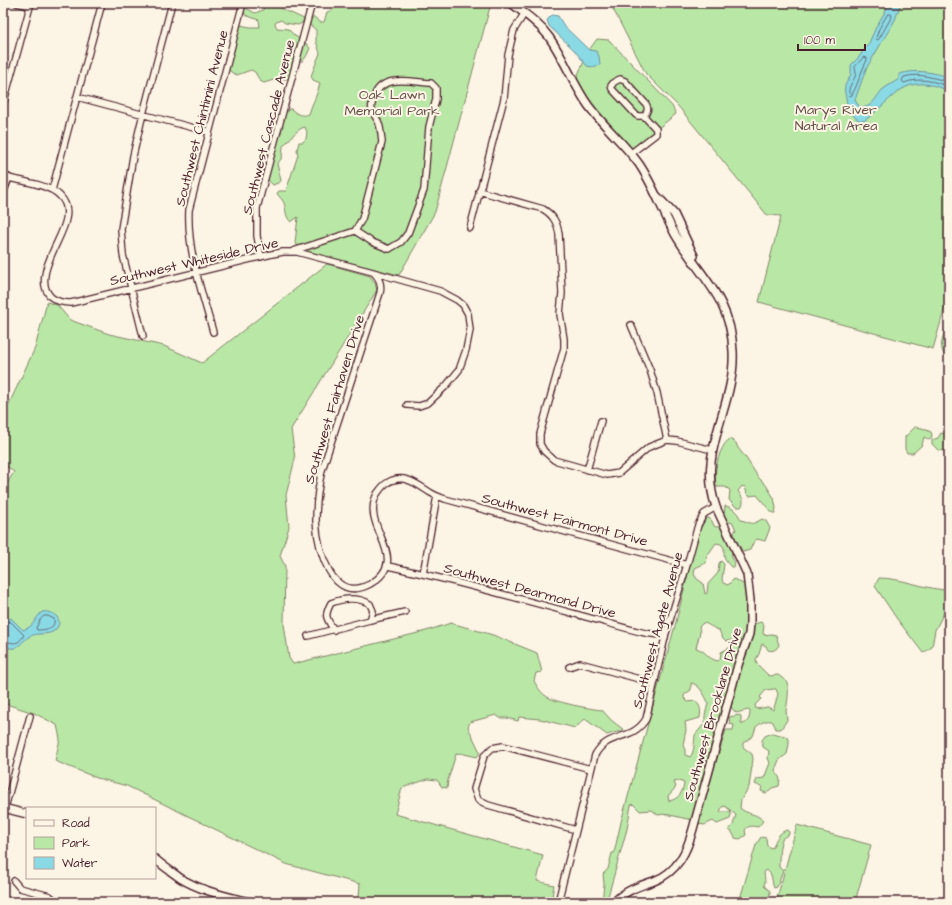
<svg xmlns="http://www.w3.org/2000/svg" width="952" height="905" font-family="'Architects Daughter',sans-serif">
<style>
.green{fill:#b9e8a6;stroke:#828468;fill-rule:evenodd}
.water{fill:#8adae5;stroke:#708f9b}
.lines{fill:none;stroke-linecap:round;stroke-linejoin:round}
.shore{stroke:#646a75;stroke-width:1}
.minor-casing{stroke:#4a1f2b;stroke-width:8}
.tertiary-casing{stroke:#4a1f2b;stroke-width:10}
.minor{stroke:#fcf5e5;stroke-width:5.5}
.tertiary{stroke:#fcf5e5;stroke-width:7}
.labels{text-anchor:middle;stroke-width:4;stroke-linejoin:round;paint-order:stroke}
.park-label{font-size:14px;fill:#66514a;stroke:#fcf5e5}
.street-label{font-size:14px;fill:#4a1f2b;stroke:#fcf5e5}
</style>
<rect width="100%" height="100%" fill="#fcf5e5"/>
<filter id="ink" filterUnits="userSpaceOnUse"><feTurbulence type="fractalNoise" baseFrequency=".025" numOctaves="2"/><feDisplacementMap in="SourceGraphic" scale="8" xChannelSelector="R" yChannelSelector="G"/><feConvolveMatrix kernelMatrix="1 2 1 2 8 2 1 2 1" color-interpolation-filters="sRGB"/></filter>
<g filter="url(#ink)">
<path class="green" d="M264,3H280V8L304,19L302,23L298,25L285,23L281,20L276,22L275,24L277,28L288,29L295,36L304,41L310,48L307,55L303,61H299L291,77L286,79H277L264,83L260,81L255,72L251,70L237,75L231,72L228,68L231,56L234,51V39L240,25L250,27H260L259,20L245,15L244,7L255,13L263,10Z
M338,3H491L435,212L399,275L304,251L295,243L298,217L291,222C284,216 287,208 283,201C281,198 278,196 277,193L279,191H286L298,155L297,150L299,142H303L306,139L307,132L305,127C296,129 290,140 283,146L282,158L277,164L281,180L280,182L273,185L266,178L271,159L275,156L274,149L285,114L289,109H291C297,114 301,117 309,114C312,103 318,94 320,83L313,80L311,76L320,53L316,41V30L310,25V20L314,17L320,22H324L327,12L334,9L338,5Z
M610,3H949V293L933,349L759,302L781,216L767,215L678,106L646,74Z
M597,39L609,40L672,106L676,114L633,148L628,147L588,99L576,79L589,50Z
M327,264L370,276L375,283L377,290L291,429L295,459L286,495L289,527L280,556L285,566L284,624L289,658L293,664L426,631L451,623L493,635L537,653L542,672L536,673L534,681C537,686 540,692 546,696C553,702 591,709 602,710L611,720L624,730L607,735L585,719L575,728L540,719L519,717L518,721L507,718H500L496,715L470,722L468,727L480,752L477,757L460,753L456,754L448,780L447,788L442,787L437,780L428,779L402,788L395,814L543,855L537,881L554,885L551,902H375L359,897L360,884L286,864L127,786L97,778L55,761L60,739L57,725L34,713L3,703V490L14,472L3,463V409L9,404L35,348L47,302L57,305L70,320L109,334L164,346L202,363Z
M947,327L949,330V370V359C937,352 942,337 947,327Z
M915,427L922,428L931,432L932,435L931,439L929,440L924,437L922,445L913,453H907L905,449V437Z
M941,433L949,435V452L938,450L932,444V440L938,438Z
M730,439L736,443L738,448L746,458L758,477L766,485L774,498L776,508L775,513H773L771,512L757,495L749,496L747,494L745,487L742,486L738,491C741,496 746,501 741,507H736L729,500L730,490L725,487H717C712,476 719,445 730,439Z
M725,506C733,507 738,513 741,520C753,523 750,526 762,519L766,521L770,528L765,541L757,539L753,543L750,550L743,552L734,536V532L736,530L733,523L726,521L724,516Z
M706,518H709L712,521L714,526L716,527L721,526L723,527L731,547L732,557L735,563L734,567H731C724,560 724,557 724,548L721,544L716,543L707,556L706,563L695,568L694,574L697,579L703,583L705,594L707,593L708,584L718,573L719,563L721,561L724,564L722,579L723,583L728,585L734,579L743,584L745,582C750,600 748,619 745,637L694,819C685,821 670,812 658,815L652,810L640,811L633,804L631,805L627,829L607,900L605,902H602L604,884L603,874L608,869L612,853H614L621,822L676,622L698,533ZM703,623C707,623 714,629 719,630L722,637L726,641L733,640V645L729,648L721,652L720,659L718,661C707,659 707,651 696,648L700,632L699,627ZM691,683C699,684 704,694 708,702C707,710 704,714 705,723L695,735C694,742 695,751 690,757L685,755V750L683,745L686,730L685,722L700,718C701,711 701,705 695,701L688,702L684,698V695L691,690ZM679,781L684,783C683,792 679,799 669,801L668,796L676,787L674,782Z
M879,578C901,578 922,588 945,590L946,600L945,611L935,630L932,647L923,653L897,619L875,586Z
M761,622L764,626L763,633L764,635L771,634L776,635L779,645C777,649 773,652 768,650L766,646L762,644L759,654L756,659L757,664L768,675L770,676L778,675C781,677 786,681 787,683C790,688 787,705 786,711C786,714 787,717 787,720L781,729H776C775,727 774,724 773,722C768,718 759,724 756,727L753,736L743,743V747L752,754L753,759L749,787L741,800L740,808C747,815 758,813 763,821L758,827C753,826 748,825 745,830L746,835L740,839L735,838L732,832L729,830L733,825L736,815L725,806L722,807L720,812H730L731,814L730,819L717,824L713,821L704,825L699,824V822L711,777L726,730H733L734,725L730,724L729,717L739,715L741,716V722L742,724C749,723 750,716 750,711L748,710L736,713L731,707L744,657L751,640L754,624ZM774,689H776L778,694L774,708L773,710L768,707L756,709L755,705L761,699L760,697L766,690Z
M772,733L785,736L789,739V744L787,754L779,760L775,770L780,779L779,786L772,788L766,793L761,791L762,786L757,785L755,784L757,779L764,778L770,763L768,758L769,751L763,747L762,740L765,736Z
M797,825L871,845L855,902H776Z
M787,830L789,832V834C787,836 785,836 783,838C779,842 779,860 779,867L783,871L777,887L774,888C771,882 774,874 766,870L764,871C764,877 766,880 764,886L770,891L769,902H739L756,845L761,837L766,838L767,846L771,848L773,847C776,839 779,832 787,830Z"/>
<path class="water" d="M888,3H901L895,20L866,69L855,100L858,105C869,113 876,97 882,90C887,86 893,83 899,79V74C917,69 931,72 949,77V91C903,71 897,97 864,121L858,120C849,112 848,110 846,98C845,94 844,90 845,86C849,76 852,78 851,65L859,57L869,43L876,27L886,10Z
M552,15L558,16L564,26L589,50L596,51L599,56L600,65L593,67L587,66L574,50L549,26L547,20Z
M42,612C54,610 66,621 54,631C49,635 39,633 33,635C23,637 16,658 3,643L4,621L11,618L23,630C35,626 34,619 42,612Z"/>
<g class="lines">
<path class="shore" d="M888,14H891L892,16L879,39L877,40L876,38L879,29Z
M864,57L867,58V60C861,71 858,84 852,95L850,96C846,87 854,82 856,74C856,71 855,69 855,67Z
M949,81C932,79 922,72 904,77L902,81L904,83C919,77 935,81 949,87
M44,616H48L54,619C56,629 45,630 37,630L36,628L40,620Z
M3,624L11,622L24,635C17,647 13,642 3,641"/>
<g class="minor-casing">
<path id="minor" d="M17,3L30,6
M77,97L209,132
M3,105L31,3
M630,154L656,134V129L644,116H638L636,115L612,89L611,86L614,82L620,79L625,81L646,104C649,109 647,112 644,116
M8,178C22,181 50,185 60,196C66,202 68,210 66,219C63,239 31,278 51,297C57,302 64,303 71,303L272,254L283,252H297L369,271L440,291L457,300L463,305L468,314L470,330L466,350L459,370L446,386L428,403L419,406L407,405
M52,190L102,3
M479,191L543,209C553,215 557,222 559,234L562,293L560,314L564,339V348L540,434V444L544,451L554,460L607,475L619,473L649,447L667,440L677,441L712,450
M470,228L504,99L508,55L514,30L524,14
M293,251L355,231L362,219L382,142C381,135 381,127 378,121C376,117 373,114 372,110C371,106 372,102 374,98C380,73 412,82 431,83L436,88V99L429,127L424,190L408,233L401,242L389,249L372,242L355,231
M261,257L257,236V208L312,3
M374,273C380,279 382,285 380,293L322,470C318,487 316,504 316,521C318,549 331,605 370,584C414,558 359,528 377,494C380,490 383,485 387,483C404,472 418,485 431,493C436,496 440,497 445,499L687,565
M631,325L650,370L657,393L667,440
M213,332C202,292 187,252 189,210L243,3
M143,336L123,255L121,229L133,156L141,122L172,3
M587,470L601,421
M388,566C462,582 535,603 608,623C619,626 659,639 666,633
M423,574L437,496
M370,620L405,612
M308,636L370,620L373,611L370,604C359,597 344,598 331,603C324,616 326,618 334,630
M569,667L580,663L654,683
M5,808L30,716
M576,830L488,805L478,800L474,789L484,756L492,748L503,746L591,769
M14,881L20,888L50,896L57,902
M558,902L595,755C608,731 632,742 646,719L666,633L687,565L698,525L704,514L716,507"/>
</g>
<g class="tertiary-casing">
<path id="tertiary" d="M511,3C524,13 539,23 549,37C564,58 573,84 588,105C603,126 624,143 639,164C654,186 662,211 675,234C699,276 731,297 733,351C736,406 696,451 716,507L747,574L750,600V624L749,634L738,665L693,829C687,851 678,872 654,881C639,886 626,890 614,902
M3,176L8,178L3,191
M657,196L674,214L694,256
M3,808L27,814
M155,859C163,866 172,872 180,878C201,891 226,896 249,902"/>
</g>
<use href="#minor" class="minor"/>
<use href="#tertiary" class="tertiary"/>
</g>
</g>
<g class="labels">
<g class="park-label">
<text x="392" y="99">Oak Lawn<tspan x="392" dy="16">Memorial Park</tspan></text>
<text x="836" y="114">Marys River<tspan x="836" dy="16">Natural Area</tspan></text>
</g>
<g class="street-label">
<text transform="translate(201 118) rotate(-76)" y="5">Southwest Chintimini Avenue</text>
<text transform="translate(268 127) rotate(-76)" y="5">Southwest Cascade Avenue</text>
<text transform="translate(194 261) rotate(-13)" y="5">Southwest Whiteside Drive</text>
<text transform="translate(334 399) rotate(-73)" y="5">Southwest Fairhaven Drive</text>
<text transform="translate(565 519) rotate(15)" y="5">Southwest Fairmont Drive</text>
<text transform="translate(530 590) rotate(15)" y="5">Southwest Dearmond Drive</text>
<text transform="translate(657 630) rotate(-75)" y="5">Southwest Agate Avenue</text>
<text transform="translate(712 714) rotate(-74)" y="5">Southwest Brooklane Drive</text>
</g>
</g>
<rect width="952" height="905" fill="none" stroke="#fcf5e5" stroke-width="16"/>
<rect x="8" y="8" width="936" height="889" fill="none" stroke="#4a1f2b" stroke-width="1.5" filter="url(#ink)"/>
<rect x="26" y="807" width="130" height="72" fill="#fcf5e5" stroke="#b59f9b"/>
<rect x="34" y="820" width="20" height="6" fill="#fcf5e5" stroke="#b59f9b"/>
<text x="62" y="827" font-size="12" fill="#4a1f2b">Road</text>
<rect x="34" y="837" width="20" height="12" fill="#b9e8a6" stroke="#b59f9b"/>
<text x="62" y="847" font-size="12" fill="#4a1f2b">Park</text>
<rect x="34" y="857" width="20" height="12" fill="#8adae5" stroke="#b59f9b"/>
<text x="62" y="867" font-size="12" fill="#4a1f2b">Water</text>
<path d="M798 44v6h67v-6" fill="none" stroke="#4a1f2b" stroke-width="2"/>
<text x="804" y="44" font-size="12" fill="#4a1f2b" stroke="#fcf5e5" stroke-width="3" paint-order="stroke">100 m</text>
</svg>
